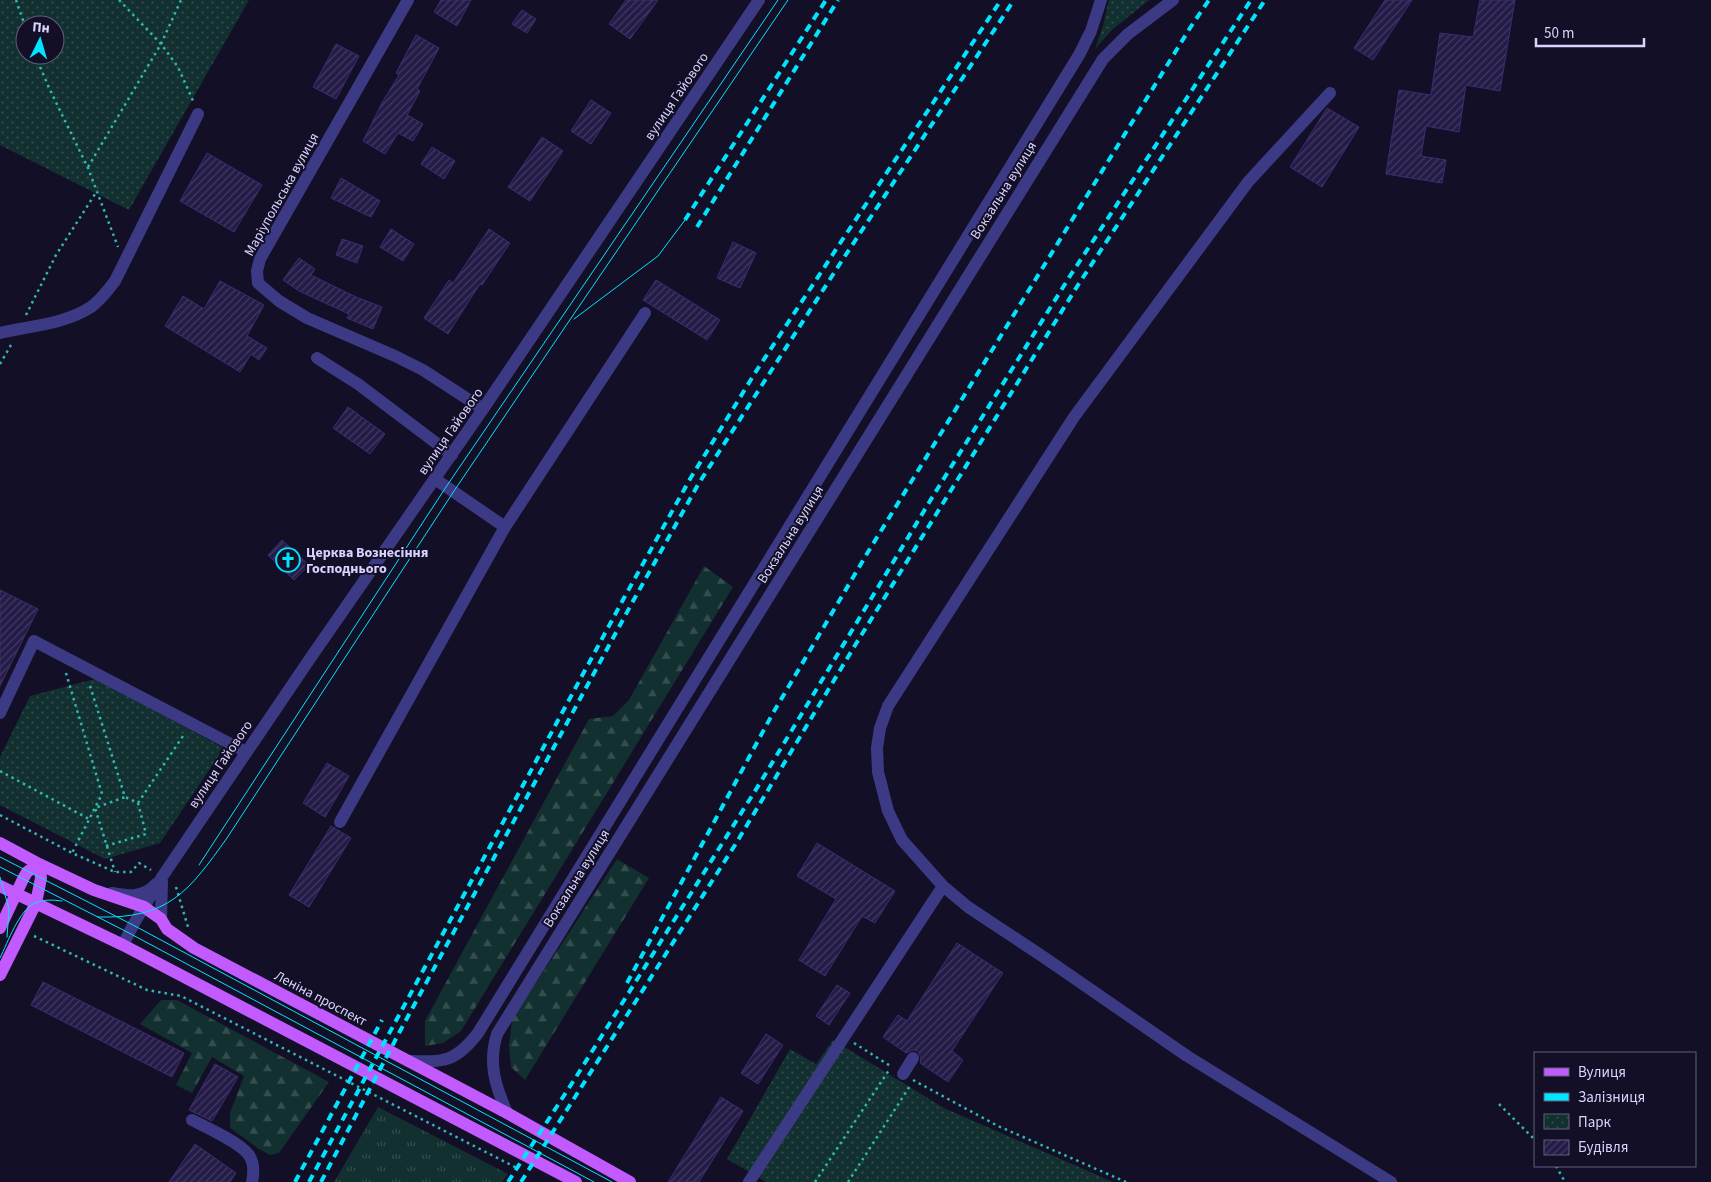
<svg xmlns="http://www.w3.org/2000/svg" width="1711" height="1182" font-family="'Source Sans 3',sans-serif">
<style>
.grass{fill:url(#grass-tufts)}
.forest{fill:url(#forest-firs)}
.park{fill:url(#park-dots);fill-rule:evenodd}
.building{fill:url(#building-hatch);stroke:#3b2d73}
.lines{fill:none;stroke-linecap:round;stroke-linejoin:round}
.path{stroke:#2fb8b0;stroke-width:2.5;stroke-dasharray:2.5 4;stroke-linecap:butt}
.minor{stroke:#3d3a85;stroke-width:12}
.major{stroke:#c25bff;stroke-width:12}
.tram{stroke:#00e5ff;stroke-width:1}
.rail{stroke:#00e5ff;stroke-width:4;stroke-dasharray:8 6;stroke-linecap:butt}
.labels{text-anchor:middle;stroke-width:4;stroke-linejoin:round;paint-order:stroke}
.street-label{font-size:14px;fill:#d9d4ff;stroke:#130f26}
.poi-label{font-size:14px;font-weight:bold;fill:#d9d4ff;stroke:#130f26;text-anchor:start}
</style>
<defs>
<pattern id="grass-tufts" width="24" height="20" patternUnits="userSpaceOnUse" patternTransform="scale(1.25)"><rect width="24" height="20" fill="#12302f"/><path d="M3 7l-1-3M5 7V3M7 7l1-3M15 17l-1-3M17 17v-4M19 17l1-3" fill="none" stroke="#344d4e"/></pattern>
<pattern id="forest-firs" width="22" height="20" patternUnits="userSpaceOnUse" patternTransform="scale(1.25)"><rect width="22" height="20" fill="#12302f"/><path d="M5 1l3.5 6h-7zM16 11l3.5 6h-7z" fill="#344d4e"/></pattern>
<pattern id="park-dots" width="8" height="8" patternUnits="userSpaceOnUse" patternTransform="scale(1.25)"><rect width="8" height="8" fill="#12302f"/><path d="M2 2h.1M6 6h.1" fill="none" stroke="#344d4e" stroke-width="1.8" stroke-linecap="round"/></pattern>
<pattern id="building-hatch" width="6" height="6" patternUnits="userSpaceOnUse" patternTransform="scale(1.25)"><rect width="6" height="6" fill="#241b47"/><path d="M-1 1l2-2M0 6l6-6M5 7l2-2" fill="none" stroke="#433b63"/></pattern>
</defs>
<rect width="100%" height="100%" fill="#130f26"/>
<path class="grass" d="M378,1107L508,1174L502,1182H334Z"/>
<path class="forest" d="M704,566L733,587L461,1031L443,1043L425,1046V1021L589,719L613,716L629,700Z
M617,859L649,878L525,1080L511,1067L509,1046L512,1020Z
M161,1000H177L329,1082L279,1153L270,1155L259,1149L230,1128V1113L244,1076L212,1057L192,1093L176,1085L192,1053L140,1024Z"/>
<path class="park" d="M0,0H249L129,210L0,145ZM25,25H55V55H25Z
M1109,0H1149L1112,30L1095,49L1103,26Z
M95,679L224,748L160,843L105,859L0,805V757L30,696Z
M833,1040L944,1108L1113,1182H766L727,1159L790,1049L816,1064Z"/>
<path class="building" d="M441,0H471L457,26L434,12Z
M626,0H658L630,39L609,24Z
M1385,0H1412L1373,60L1354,48Z
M1480,0H1515L1500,91L1466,85L1459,132L1426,126L1421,156L1446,160L1442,183L1386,174L1399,90L1431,95L1440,33L1473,37Z
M522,10L536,19L527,33L512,24Z
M416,35L439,48L417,89L420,91L407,115L423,124L413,141L398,133L385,154L363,141L383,101L399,75L396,73Z
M336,44L359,56L336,99L313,87Z
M591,100L611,113L591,144L571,131Z
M1327,108L1359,127L1322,187L1290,167Z
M542,137L563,151L530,201L508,187Z
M432,147L455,161L444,179L421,164Z
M207,153L262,185L234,232L180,201Z
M341,178L380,201L371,217L331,198Z
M391,229L414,244L403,261L380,247Z
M489,229L510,243L482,285L480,284L448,334L424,318L449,280L453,283Z
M342,239L363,246L357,263L336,255Z
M733,242L756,253L740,288L717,278Z
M299,258L315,269L311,275L356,297L382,307L373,329L347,318L349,314L299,291L283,280Z
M656,280L720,320L707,340L643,300Z
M220,281L264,305L247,336L267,348L259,360L251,354L240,372L165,326L183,296L204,309Z
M348,407L385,434L370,454L333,428Z
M282,540L309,565L294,580L268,555Z
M0,590L38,609L0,686Z
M327,763L349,776L325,817L303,803Z
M331,826L351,838L309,907L289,895Z
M817,843L895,891L875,923L862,916L825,976L799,960L836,899L797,876Z
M957,943L1003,973L952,1051L963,1060L948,1082L920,1063L921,1058L918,1051L913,1050L906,1053L883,1037L898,1015L907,1021Z
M43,982L184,1053L172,1077L31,1005Z
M837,985L850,993L829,1025L816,1016Z
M766,1034L783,1045L758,1084L741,1073Z
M215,1064L238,1077L212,1121L189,1110Z
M721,1097L743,1111L699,1182H668Z
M195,1144L236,1173L230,1182H169Z"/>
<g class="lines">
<path class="path" d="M16,0L25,26
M119,0L161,44L178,67L194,103
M35,55L50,90L88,168L118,247
M88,167L161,44L181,0
M26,315L56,255L97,191
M0,364L11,345
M66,673L102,794L72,853
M90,686L125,797L95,808L115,872
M0,771L89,819
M138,803L185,733
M0,815L72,853L115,872H131L139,863L151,870
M106,846L146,834L138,803L125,797
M176,887L188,927
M34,936L147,990L181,996L517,1168
M854,1043L892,1067
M913,1080L998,1126L1126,1182
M1499,1104L1535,1140
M1556,1166L1565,1182
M815,1182L889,1070
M848,1182L910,1086"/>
<path class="minor" d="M408,0L260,259L257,271L258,283L279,301L307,318L395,356L423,370L483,409
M1330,93L1248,182L1074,417L888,706L880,728L877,748L878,772L888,811L902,840L943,886L968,907L1045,958L1187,1056L1391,1182
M0,333C30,326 65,324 91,307C101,300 108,290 115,281L198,114
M317,358L358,384L452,455
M435,479L505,527
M0,713L34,641L246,752
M340,822L505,527L645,313
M112,893C128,896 144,898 156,884
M161,919L162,882
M123,945L133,925L162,877L309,660L483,409L759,0
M408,1061C443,1062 455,1063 478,1033L1079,55L1091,31L1101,0
M903,1074L913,1058
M507,1113C495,1085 488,1063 497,1034L1103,59L1128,34L1173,0
M192,1120C208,1128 239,1142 249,1155C254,1163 254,1173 252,1182
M749,1182L943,886"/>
<path class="major" d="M0,843L39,864L94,890L144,907L161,919L167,929L194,948L507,1113L630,1182
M0,886L123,945L576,1182
M0,928L23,879L27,872L39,864
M0,975L36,903L41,878L39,864"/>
<path class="tram" d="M574,319L658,256L685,220
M0,857L133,925L612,1182
M199,865L446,487L778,0
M0,867L129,933L594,1182
M0,877L9,909L7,937
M98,917C169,919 189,891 227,838L454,491L565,327L788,0
M0,958C8,942 19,910 35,903C44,899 54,900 62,901"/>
<path class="rail" d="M685,220L826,0
M697,227L838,0
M627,983L773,713L868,552L1190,28L1209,0
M295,1182L382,1020
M309,1182L624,598L690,479L755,373L833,254L1001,0
M321,1182L399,1033L632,603L699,483L843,259L1014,0
M508,1182L576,1077L760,783L933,496L1070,276L1251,0
M521,1182L735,845L854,647L1078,285L1265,0"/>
</g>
<defs>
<g id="church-ring" transform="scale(1.25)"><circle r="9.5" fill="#130f26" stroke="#00e5ff" stroke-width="1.5"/><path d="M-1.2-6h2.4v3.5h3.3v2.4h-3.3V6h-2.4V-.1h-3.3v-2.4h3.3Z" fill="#00e5ff"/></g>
</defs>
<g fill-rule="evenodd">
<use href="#church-ring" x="288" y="560"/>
</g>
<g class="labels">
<g class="street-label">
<text transform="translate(676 96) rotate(-56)" y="5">вулиця Гайового</text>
<text transform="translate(1003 190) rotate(-58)" y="5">Вокзальна вулиця</text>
<text transform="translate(281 194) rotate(-61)" y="5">Маріупольська вулиця</text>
<text transform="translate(450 431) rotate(-55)" y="5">вулиця Гайового</text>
<text transform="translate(790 534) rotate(-58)" y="5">Вокзальна вулиця</text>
<text transform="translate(220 764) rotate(-56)" y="5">вулиця Гайового</text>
<text transform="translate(576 878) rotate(-58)" y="5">Вокзальна вулиця</text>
<text transform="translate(321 998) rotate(28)" y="5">Леніна проспект</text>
</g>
<g class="poi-label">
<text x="306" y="557">Церква Вознесіння<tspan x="306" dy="16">Господнього</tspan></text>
</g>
</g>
<rect x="1534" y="1052" width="162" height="115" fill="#130f26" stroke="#625e7d"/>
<rect x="1544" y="1068" width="25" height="8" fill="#c25bff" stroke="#625e7d"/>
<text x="1578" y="1077" font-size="15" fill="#d9d4ff">Вулиця</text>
<rect x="1544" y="1093" width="25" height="8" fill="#00e5ff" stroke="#625e7d"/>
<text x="1578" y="1102" font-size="15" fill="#d9d4ff">Залізниця</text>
<rect x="1544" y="1114" width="25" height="15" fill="url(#park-dots)" stroke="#625e7d"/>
<text x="1578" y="1127" font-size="15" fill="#d9d4ff">Парк</text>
<rect x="1544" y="1140" width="25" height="15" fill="url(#building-hatch)" stroke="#625e7d"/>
<text x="1578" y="1152" font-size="15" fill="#d9d4ff">Будівля</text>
<g transform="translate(40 40) rotate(5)"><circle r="24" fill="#130f26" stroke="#625e7d"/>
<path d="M0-4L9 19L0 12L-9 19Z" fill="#00e5ff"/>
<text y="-8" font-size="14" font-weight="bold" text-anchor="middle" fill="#d9d4ff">Пн</text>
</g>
<path d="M1536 38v8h108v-8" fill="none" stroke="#d9d4ff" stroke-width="2.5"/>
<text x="1544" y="38" font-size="15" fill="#d9d4ff" stroke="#130f26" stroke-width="4" paint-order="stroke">50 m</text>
</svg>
